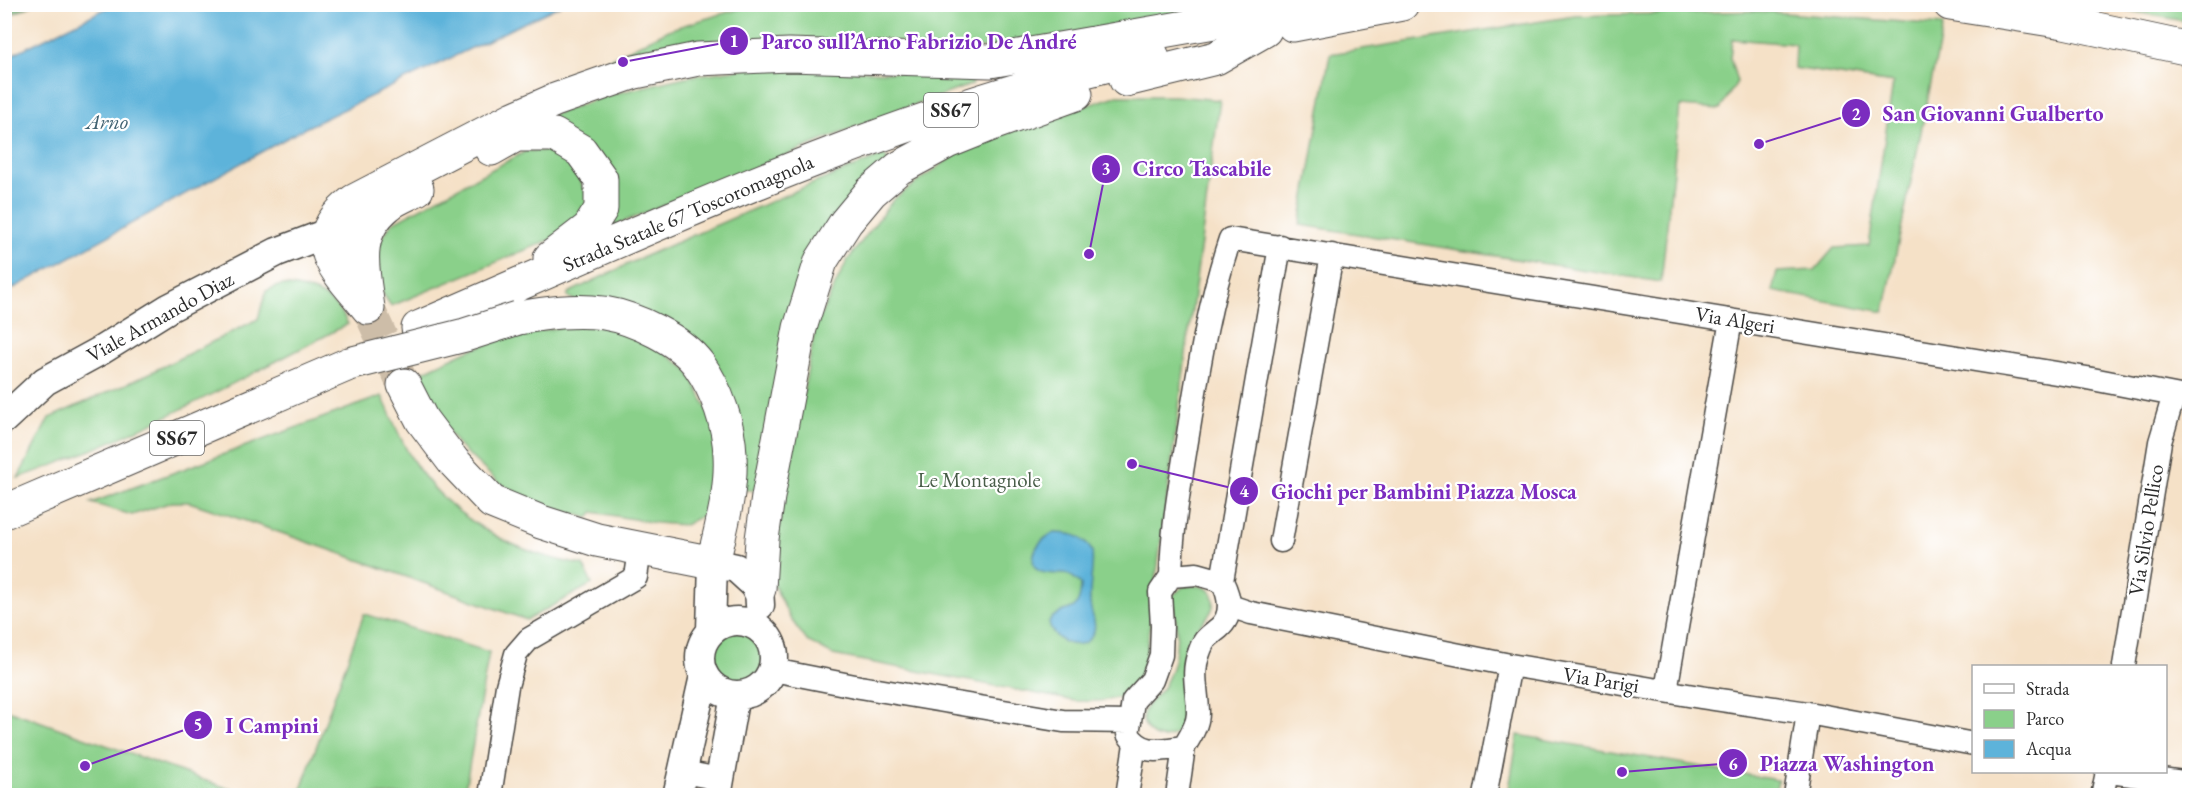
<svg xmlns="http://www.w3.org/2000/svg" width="2194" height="800" font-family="'EB Garamond',serif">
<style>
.green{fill:#8ad08a;stroke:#5a7e5a;stroke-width:1.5}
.forest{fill:#6fb276;stroke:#4d6e50;stroke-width:1.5}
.water{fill:#5db3da;stroke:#446f82;stroke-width:1.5}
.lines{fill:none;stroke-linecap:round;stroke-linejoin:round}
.primary-tunnel{stroke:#cdbda8;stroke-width:33;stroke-dasharray:33 16;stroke-linecap:butt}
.minor-casing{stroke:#494642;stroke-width:25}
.tertiary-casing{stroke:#494642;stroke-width:31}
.primary-casing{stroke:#494642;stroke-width:35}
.minor{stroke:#fff;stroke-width:22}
.tertiary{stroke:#fff;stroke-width:28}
.primary{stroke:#fff;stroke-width:33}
.primary-bridge-casing{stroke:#494642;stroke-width:35;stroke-linecap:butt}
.primary-bridge{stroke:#fff;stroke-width:33}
.labels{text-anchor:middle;stroke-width:4.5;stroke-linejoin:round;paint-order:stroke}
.shield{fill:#fff;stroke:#6b6b6b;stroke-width:1.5}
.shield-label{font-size:20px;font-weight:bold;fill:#2b2b2b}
.street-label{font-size:21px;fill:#2b2b2b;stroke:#fff}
.park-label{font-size:21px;fill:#485d48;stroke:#fff}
.water-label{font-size:22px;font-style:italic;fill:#3f6171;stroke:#fff}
.leader{fill:none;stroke:#7b2cbf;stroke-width:2}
.callout-dot{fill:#7b2cbf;stroke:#fff;stroke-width:2}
.mark-label{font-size:18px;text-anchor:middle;font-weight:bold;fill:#fff}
.callout-label{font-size:22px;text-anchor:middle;font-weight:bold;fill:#7b2cbf;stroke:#fff;stroke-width:4.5;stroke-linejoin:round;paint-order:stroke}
</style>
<rect width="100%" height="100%" fill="#fff"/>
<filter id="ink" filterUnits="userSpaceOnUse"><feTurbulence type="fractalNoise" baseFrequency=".0167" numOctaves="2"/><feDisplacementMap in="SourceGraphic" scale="12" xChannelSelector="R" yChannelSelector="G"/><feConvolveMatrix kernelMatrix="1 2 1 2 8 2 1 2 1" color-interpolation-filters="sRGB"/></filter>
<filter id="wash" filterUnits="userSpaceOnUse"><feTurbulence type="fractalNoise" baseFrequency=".008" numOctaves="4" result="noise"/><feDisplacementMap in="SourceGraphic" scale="24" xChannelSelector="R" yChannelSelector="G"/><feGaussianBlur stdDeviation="1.35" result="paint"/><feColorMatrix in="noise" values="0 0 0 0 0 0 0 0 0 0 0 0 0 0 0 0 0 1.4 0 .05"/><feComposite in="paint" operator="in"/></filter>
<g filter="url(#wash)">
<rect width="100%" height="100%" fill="#f5e1c7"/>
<path class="green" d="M752,5H1222L995,48H929L807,39L752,42L519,103L671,29Z
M2099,5H2189V22Z
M1757,11L1943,25L1884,312L1772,291L1777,272L1815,270L1834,248L1869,246L1893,83L1794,68L1795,44L1732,39L1730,58L1737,82L1720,109L1680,106L1661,282L1300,225L1330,54L1575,16Z
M757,67L970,75L973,84L868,122L613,226L617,199L546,117L609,95L685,77Z
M1116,96H1175L1220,100L1146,654C1137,700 1117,702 1075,701L833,655L807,641L790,618L773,583L772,561L816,325L847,261L893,200L963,149L1030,124Z
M526,151H548L565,161L578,175L586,194L587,211L569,232L391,306L380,289L377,255L381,239L392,223Z
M884,155L891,165L852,201L757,491L741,489L714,367L568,297V293L643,257L802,188Z
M281,285C311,288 335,295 348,324C240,380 134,438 18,478L49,418L142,377L258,319L266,291Z
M574,325L612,326L644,338L688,370L719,433L712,504L703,515L685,525L656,523L593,512L589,518L534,503L499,483L459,446L437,415L420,373L467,351L514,335Z
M382,396C392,417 400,440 412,459C449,518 514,554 583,565L592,584L527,620C415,580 303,539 189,502H172L132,515L91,503Z
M1184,586C1194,586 1207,583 1212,595C1220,615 1194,625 1188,641C1177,668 1183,701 1181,728C1175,734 1169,739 1161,738C1155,738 1149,733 1146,728C1135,709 1155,700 1164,686C1169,677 1173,666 1175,656C1177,644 1177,631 1176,619C1175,611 1171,606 1171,597Z
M364,614L489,652L464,795H299Z
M711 657a27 27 0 1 1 54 0a27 27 0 1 1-54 0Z
M5,709L218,785L250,795H5Z
M1518,735L1778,780L1775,795H1508Z"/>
<path class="forest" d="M5,4H33V5L5,17Z"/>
<path class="water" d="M113,5V4L561,5L305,128L5,293V58Z
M1053,533C1071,533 1082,534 1092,551C1094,568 1089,584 1090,602C1090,612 1098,624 1093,634C1083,654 1051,643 1049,621C1065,602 1080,620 1081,584C1077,581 1074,577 1069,575C1057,571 1028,580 1034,554C1036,544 1044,538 1053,533Z"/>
</g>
<g filter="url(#ink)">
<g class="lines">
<path class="primary-tunnel" d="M368,308L401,380"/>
<g class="minor-casing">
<path id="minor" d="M1281,541L1332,255
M1197,574L1222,581C1230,597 1234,615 1219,628C1208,637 1204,638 1199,653C1191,673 1198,692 1198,713C1198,725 1190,737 1184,747C1160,750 1143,756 1128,734L1133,701L1152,680L1161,655L1162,626L1160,592L1171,576Z
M1171,576C1172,524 1182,473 1190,422C1200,360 1210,299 1230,239L2087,378L2190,398
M1222,581L1280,246
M1230,606L1251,613L1510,665L1700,697L1808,713L1974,744
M2124,666L2160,442L2174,395
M773,670L860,687L1063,721L1130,722
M1666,690L1731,320
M683,772L720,779
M2110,772L2190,783
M490,796L507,686L516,654L529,639L636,577L640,550
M1127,796L1135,744
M1177,796L1184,747
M1485,796L1510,665
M1795,796L1808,713
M2102,796L2107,772"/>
</g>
<g class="tertiary-casing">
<path id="tertiary" d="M4,419L45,381L100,351L169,308L277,252L327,233L341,234L350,238L361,251
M700 658a37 37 0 1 1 74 0a37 37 0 1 1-74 0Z
M711,630L713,563L736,568L759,589L760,605
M677,796L704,676
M717,796L735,695"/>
</g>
<g class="primary-casing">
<path id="primary" d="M1950,4L2064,22L2190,49
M1293,25L1402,4
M1126,80L1216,58L1265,30
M491,149L516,135H554L581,151L601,179V209L589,228L550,258
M368,308C337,270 301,241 354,201L514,118L555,100L635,72L698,59L789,55L990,61L1318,4
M368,308C363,269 352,234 388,205C396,198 408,194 417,189
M418,328C657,225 897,111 1152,55
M404,385L422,420L453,461L492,502L541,522L597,540L713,563C721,527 732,492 730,455C729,425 717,390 699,365C681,340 635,318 604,313C575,309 546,313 518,318
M4,512L349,364
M759,589L762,539L768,497L800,328L821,261L846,222L871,192L899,168L947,142L992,124L1076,94"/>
</g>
<use href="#minor" class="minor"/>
<use href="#tertiary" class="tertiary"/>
<use href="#primary" class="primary"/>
<g class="primary-bridge-casing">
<path id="primary-bridge" d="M349,364L465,335L518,318"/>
</g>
<use href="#primary-bridge" class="primary-bridge"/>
</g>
</g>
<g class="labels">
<g class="shield">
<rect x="924" y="93" width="54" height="34" rx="4.5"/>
<rect x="150" y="421" width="54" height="34" rx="4.5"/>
</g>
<g class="shield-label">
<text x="951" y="117">SS67</text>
<text x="177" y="445">SS67</text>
</g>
<g class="street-label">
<text transform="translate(688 213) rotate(-23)" y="7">Strada Statale 67 Toscoromagnola</text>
<text transform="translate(160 317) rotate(-29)" y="7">Viale Armando Diaz</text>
<text transform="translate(1735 320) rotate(9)" y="7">Via Algeri</text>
<text transform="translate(2146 530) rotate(-81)" y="7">Via Silvio Pellico</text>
<text transform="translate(1601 680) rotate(9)" y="7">Via Parigi</text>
</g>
<g class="park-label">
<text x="979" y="487">Le Montagnole</text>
</g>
<g class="water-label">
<text x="107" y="129">Arno</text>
</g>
</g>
<path class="leader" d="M623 62L734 41M1759 144L1856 113M1089 254L1106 169M1132 464L1244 491M85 766L198 725M1622 772L1733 763"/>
<g class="callout-dot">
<circle cx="623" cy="62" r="6"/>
<circle cx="1759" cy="144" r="6"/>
<circle cx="1089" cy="254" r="6"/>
<circle cx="1132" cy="464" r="6"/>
<circle cx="85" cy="766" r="6"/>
<circle cx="1622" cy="772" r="6"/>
<circle cx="734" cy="41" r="15"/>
<circle cx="1856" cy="113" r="15"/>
<circle cx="1106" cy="169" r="15"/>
<circle cx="1244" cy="491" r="15"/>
<circle cx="198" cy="725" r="15"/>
<circle cx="1733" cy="763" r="15"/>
</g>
<g class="mark-label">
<text x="734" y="47">1</text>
<text x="1856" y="120">2</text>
<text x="1106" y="175">3</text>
<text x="1244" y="497">4</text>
<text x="198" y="731">5</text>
<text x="1733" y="770">6</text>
</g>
<g class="callout-label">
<text x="919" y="49">Parco sull’Arno Fabrizio De André</text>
<text x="1993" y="121">San Giovanni Gualberto</text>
<text x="1202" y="176">Circo Tascabile</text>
<text x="1424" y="499">Giochi per Bambini Piazza Mosca</text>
<text x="272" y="733">I Campini</text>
<text x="1847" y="771">Piazza Washington</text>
</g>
<rect width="2194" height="800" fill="none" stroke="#fff" stroke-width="24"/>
<rect x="1972" y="665" width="195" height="108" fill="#ffffff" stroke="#aaaaaa" stroke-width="1.5"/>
<rect x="1984" y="684" width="30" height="9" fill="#ffffff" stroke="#aaaaaa" stroke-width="1.5"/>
<text x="2026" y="695" font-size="18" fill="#2b2b2b">Strada</text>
<rect x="1984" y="710" width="30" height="18" fill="#8ad08a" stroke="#aaaaaa" stroke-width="1.5"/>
<text x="2026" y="725" font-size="18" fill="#2b2b2b">Parco</text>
<rect x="1984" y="740" width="30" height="18" fill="#5db3da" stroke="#aaaaaa" stroke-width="1.5"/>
<text x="2026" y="755" font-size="18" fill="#2b2b2b">Acqua</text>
</svg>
